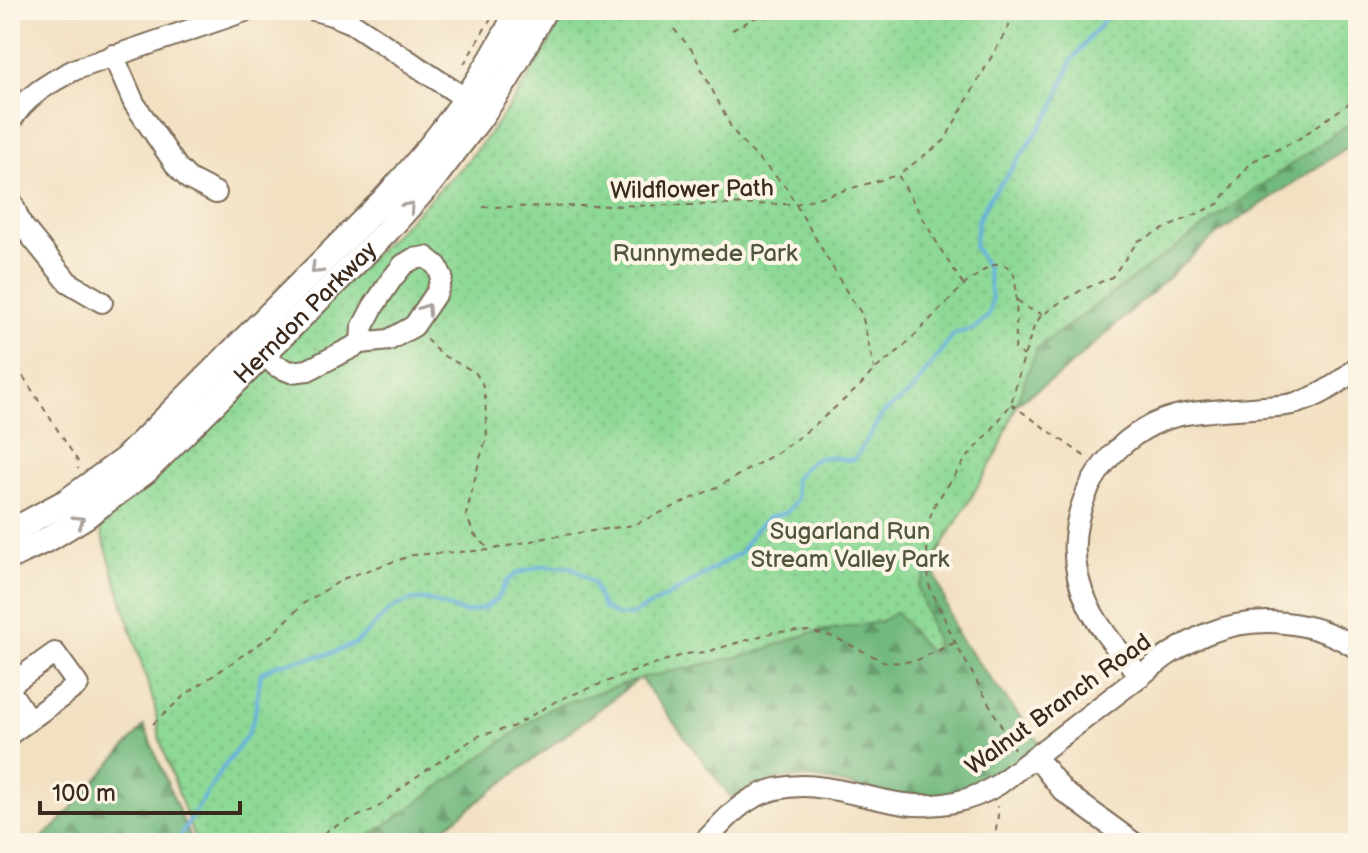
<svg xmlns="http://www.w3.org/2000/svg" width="1368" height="853" font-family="'Balsamiq Sans',sans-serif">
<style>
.forest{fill:url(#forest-firs);stroke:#56724e;stroke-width:2}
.park{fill:url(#park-dots);stroke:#64825a;stroke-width:2}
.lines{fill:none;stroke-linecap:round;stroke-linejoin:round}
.stream{stroke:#66b0de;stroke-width:4}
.minor-casing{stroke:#7b6a57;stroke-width:24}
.major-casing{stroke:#7b6a57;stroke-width:28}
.path{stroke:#7b6a57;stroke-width:2;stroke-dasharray:6 6;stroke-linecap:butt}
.minor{stroke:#fff;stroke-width:20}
.major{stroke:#fff;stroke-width:24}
.oneway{stroke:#a79f9a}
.labels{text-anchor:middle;stroke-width:8;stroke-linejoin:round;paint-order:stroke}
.street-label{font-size:24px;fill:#3b2a1e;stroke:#fcf5e5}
.park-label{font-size:24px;fill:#50563c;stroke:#fcf5e5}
</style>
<defs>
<pattern id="forest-firs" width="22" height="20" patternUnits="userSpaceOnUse" patternTransform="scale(2)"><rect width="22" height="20" fill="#72b97f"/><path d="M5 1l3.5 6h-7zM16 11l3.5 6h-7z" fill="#5f9767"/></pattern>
<pattern id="park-dots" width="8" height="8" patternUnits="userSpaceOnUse" patternTransform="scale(2)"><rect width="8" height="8" fill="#8ed996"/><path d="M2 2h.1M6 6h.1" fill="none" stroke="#7bba81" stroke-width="1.8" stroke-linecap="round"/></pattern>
</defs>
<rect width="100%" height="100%" fill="#fcf5e5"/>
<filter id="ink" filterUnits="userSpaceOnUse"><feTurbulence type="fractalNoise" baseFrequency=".0125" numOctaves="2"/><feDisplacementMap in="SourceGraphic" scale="16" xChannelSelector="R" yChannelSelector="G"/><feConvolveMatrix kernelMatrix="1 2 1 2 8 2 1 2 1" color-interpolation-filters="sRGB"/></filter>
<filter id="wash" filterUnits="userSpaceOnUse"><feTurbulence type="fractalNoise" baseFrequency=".006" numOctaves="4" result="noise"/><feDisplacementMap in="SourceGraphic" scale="32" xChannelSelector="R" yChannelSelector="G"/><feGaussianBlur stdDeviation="1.8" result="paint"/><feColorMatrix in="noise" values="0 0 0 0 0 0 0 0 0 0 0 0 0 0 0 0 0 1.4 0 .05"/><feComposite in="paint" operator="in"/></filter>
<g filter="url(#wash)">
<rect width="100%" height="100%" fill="#f2e0c2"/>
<path class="forest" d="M1358,81V140L1217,234L1062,373L1017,403L1010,420L965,500L940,551L932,564L957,635L1040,743C1027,753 1014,765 1000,773C969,791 928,799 892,795C880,794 868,790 856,787C807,774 776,771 732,799L640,678L424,843H308L1243,161Z
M144,726L192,843H35L54,828Z"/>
<path class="park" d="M567,10H1358V117L1249,194L1037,348L998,452L918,587L937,646L929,652L896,612L880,622L813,632L751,654L641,678L548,709L383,827L356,843H196L160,740L155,707L98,522L122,504L462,167C504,119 538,67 567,10Z"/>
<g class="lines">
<path class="stream" d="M176,843L218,775L246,737L254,718L261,673L278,664L330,654L356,643L391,609L411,600H428L465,613L484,608L497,599L507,581L518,573L542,566L572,567L593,583L603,608L616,615L629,616L672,594L741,552L754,531L768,518L787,512L797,499L794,479C804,468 811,457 828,457C838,456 841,462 855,459L883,413L911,392L954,334L973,329L989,315L992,300L987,268L974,246L978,220L990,197L1011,170L1053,109L1072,60L1112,10"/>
</g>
</g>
<g filter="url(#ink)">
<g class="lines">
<g class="minor-casing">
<path id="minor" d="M314,10L332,15L352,23L478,107
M113,55L134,103L177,167L189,179L216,193
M10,123C22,98 52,81 76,69L248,10
M10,198L21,224L68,282L102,302
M264,354L276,366L291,372L308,370L361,343L389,340L414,326L437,292L442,277L437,266L426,257L413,259L403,265L391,280L373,307L362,328L361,343
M1141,676C1099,630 1063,585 1078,519C1090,465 1136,420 1192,413C1216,410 1241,409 1265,407C1275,406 1286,406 1296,403C1320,397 1340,383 1358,366
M10,685L55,653L78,685L10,734
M10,691L29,720
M1036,757L1063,791L1134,843
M703,843C719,827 734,808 753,798C802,771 854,797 904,804C937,808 971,802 999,784L1165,657C1179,648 1193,639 1209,633C1257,614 1315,620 1358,649"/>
</g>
<g class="major-casing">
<g id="major">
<path d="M10,532L67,501L125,459L383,201C436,144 484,80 518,10"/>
<path id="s1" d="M10,557L50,538L86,516L145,472L386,232L431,182L479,119L507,79L544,10"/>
</g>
</g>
<path class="path" d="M674,29L692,50L732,129L743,143L785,186L851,299L862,314L874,369
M732,30L770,10
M464,64L494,13
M10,78L17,86
M483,207L796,204L898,175
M963,284L944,255L898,175L944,141L1018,10
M1017,300L1029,309L1042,314
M426,339L440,354L475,372L482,383L485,398L487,437L480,458L466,515L474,534L489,549
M10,356L79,463L78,469
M1011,404L1087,458
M153,724L185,695L272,635L304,603L345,578L413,555L489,550L550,537L634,525L719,486L777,453L811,428L859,387L874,370L901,349L964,285L987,268L999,263C1005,265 1012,268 1014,275C1018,285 1016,336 1015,349L1024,356
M1014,749L955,642L929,585L927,553L929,520L935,504L966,459L990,432L1011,404L1024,356L1034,327L1040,317L1059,303L1080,291L1112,277L1138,241L1218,204L1251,162L1297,140L1358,97
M317,843L329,829L377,808L413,779L478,736L512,727L558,700L651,665L686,654L706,652L774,632L809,631L834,637L887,663L915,661L954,643
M994,843L998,816L997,806"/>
<use href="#minor" class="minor"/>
<use href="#major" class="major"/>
</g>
<defs><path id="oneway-chevron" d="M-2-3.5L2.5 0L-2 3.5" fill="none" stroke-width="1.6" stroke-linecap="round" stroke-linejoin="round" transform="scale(2)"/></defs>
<g class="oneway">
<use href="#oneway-chevron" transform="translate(409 207) rotate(-48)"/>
<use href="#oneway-chevron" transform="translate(316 269) rotate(135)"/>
<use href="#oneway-chevron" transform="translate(426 309) rotate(-57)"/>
<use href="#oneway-chevron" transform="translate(79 521) rotate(-32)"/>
</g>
</g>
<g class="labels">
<g class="street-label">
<text transform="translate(692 189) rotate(-1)" y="8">Wildflower Path</text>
<text dy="8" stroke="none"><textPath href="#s1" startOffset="386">Herndon Parkway</textPath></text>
<text transform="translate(1058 704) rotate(-36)" y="8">Walnut Branch Road</text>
</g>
<g class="park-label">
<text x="705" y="261">Runnymede Park</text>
<text x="850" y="539">Sugarland Run<tspan x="850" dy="28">Stream Valley Park</tspan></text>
</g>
</g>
<rect width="1368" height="853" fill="none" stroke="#fcf5e5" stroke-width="40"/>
<path d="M40 801v12h200v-12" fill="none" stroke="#3b2a1e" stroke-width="4"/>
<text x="52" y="801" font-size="24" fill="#3b2a1e" stroke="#fcf5e5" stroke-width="6" paint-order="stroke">100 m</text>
</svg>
